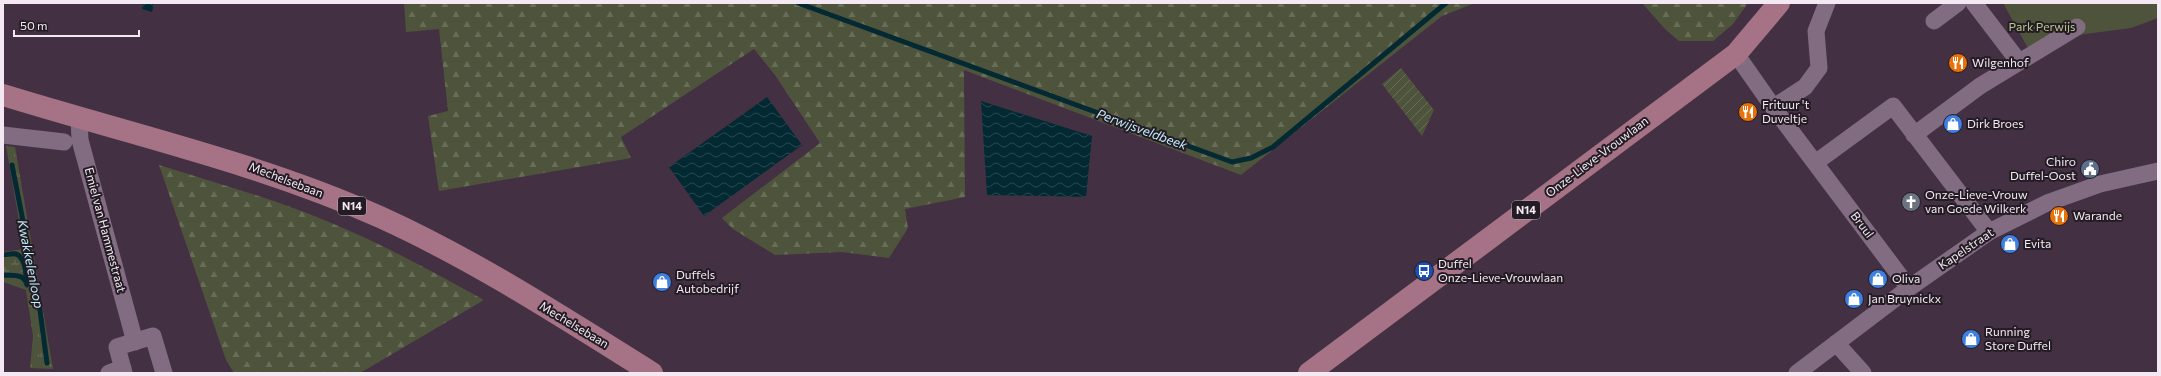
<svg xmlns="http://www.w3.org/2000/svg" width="2161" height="376" font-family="Commissioner,sans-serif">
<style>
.grass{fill:url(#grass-tufts)}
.forest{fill:url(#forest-firs)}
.wetland{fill:url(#wetland-marsh)}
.park{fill:#4e543b}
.garden{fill:url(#garden-furrows)}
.water{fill:url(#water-waves)}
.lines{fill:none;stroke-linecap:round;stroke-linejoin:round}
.stream{stroke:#032932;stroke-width:5}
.street{stroke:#816c81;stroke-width:17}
.primary{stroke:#a67285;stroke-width:22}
.labels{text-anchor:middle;stroke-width:4;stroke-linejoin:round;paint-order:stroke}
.shield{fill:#241c24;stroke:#b6abb5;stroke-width:1}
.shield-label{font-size:11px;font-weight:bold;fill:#f4e8f3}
.park-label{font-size:12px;fill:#b9c88a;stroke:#241c24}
.poi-label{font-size:12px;fill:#f4e8f3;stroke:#241c24;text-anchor:start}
.street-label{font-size:12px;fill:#f4e8f3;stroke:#241c24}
.water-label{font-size:13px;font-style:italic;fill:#bfedfa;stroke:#241c24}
</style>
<defs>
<pattern id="grass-tufts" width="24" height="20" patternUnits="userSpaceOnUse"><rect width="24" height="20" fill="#4e543b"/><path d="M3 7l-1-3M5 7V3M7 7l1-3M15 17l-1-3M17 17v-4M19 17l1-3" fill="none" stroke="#686d58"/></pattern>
<pattern id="forest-firs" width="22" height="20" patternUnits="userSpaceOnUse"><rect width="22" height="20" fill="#4e543b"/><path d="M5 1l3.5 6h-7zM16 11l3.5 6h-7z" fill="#686d58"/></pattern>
<pattern id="wetland-marsh" width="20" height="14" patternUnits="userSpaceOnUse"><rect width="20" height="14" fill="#4e543b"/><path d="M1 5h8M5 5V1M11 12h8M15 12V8" fill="none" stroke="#686d58"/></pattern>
<pattern id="garden-furrows" width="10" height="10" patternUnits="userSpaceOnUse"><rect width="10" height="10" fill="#4e543b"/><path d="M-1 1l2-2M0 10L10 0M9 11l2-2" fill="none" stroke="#686d58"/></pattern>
<pattern id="water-waves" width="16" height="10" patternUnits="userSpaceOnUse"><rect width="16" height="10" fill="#032932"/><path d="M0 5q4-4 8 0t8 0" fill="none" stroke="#284850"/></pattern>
</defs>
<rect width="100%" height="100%" fill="#433043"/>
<path class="grass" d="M6,146L15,147L53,369L30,368L33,336L26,290L3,282V252L24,249Z"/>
<path class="forest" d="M404,3H1475L1442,16L1241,175L964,70L965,197L905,209L908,228L889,258L842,252L775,255L733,229L722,218L820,143L775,75L754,49L621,137L631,158L439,191L428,116L448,111L439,29L406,32Z
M1642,3H1748L1733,24L1713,41H1679L1665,29Z
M159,165C216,183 274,199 329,222C383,244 433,272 484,300L360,373H234L226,360Z"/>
<path class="wetland" d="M16,254C26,259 26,274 27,285C24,273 13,276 3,275V255Z"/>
<path class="park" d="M2003,3H2158V18L2131,28L2070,36L2034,59Z"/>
<path class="garden" d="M1401,68L1434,110L1422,136L1382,84Z"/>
<path class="water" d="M143,3H154L152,12L142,9Z
M767,97L802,145L704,216L669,167Z
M981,101L1092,136L1086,197L987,195Z"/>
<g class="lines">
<path class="stream" d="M798,3L1232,162L1251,158L1273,147L1446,3
M12,165L39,303L47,363
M3,255C7,255 12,253 16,254C26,257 26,277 27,285C24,273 13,276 3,275"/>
<path class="street" d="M1974,3L2019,62
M1934,21L1958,3
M1736,54L1776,111L1909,288
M1774,107L1805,87L1819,68L1816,31L1827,3
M79,118L80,140L135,342
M3,135L64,142
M1914,135L1980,86L2077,27
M1815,163L1893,106L1989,232
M1836,343L1863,373
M109,373L123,368
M124,373L117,347L153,336L164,373
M1797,373L1909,288L1989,232L2047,203L2100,184L2158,171"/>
<path class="primary" d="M3,95C129,134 259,163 380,217C475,260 564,318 652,373
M1309,373L1736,54L1779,3"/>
</g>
<defs>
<g id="restaurant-disc" transform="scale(1)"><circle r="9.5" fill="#e8710a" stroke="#241c24"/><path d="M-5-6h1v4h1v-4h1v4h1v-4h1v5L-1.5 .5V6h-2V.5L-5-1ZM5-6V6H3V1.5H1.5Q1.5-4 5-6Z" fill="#fff"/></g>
<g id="shop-disc" transform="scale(1)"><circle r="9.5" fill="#3f7fe0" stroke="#241c24"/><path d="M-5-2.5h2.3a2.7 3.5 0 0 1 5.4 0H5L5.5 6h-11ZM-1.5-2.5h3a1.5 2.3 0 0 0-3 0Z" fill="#fff"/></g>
<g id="civic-disc" transform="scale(1)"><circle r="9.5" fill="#5c6f8a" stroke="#241c24"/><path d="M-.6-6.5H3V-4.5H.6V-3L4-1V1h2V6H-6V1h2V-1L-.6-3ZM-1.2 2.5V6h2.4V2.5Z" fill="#fff"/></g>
<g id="church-disc" transform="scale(1)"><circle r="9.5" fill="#6b7280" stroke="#241c24"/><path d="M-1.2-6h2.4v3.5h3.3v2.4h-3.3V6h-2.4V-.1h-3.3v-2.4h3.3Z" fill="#fff"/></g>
<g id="bus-disc" transform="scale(1)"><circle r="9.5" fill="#1a4fb4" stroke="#241c24"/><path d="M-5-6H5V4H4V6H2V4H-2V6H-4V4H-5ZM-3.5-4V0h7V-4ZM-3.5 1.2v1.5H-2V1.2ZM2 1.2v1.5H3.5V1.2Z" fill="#fff"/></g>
</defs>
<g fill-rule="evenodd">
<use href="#restaurant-disc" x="1958" y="63"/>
<use href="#restaurant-disc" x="1748" y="112"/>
<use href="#shop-disc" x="1953" y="124"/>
<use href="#civic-disc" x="2090" y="169"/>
<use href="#church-disc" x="1911" y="202"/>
<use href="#restaurant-disc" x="2059" y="216"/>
<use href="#shop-disc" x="2010" y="244"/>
<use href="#bus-disc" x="1424" y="271"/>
<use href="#shop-disc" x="1878" y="279"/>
<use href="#shop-disc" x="662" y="282"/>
<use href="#shop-disc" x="1854" y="299"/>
<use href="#shop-disc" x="1971" y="339"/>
</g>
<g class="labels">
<g class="shield">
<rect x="338" y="197" width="28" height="18" rx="3"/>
<rect x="1512" y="201" width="28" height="18" rx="3"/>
</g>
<g class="shield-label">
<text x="352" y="210">N14</text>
<text x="1526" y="214">N14</text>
</g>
<g class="park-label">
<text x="2042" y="31">Park Perwijs</text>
</g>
<g class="poi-label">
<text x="1972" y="67">Wilgenhof</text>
<text x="1762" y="109">Frituur 't<tspan x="1762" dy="14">Duveltje</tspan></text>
<text x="1967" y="128">Dirk Broes</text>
<text x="2076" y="166" text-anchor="end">Chiro<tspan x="2076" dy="14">Duffel-Oost</tspan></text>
<text x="1925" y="199">Onze-Lieve-Vrouw<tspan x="1925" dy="14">van Goede Wilkerk</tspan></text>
<text x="2073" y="220">Warande</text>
<text x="2024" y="248">Evita</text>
<text x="1438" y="268">Duffel<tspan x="1438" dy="14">Onze-Lieve-Vrouwlaan</tspan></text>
<text x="676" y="279">Duffels<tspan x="676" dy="14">Autobedrijf</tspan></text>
<text x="1892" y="283">Oliva</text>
<text x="1868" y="303">Jan Bruynickx</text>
<text x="1985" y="336">Running<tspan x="1985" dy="14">Store Duffel</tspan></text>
</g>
<g class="street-label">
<text transform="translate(1597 157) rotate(-37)" y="4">Onze-Lieve-Vrouwlaan</text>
<text transform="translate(286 180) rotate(21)" y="4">Mechelsebaan</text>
<text transform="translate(1862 225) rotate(53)" y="4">Bruul</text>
<text transform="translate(105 230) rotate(75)" y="4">Emiel van Hammestraat</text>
<text transform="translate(1966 249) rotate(-34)" y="4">Kapelstraat</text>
<text transform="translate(574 325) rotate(31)" y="4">Mechelsebaan</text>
</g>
<g class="water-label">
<text transform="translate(1142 129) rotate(20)" y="5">Perwijsveldbeek</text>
<text transform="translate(31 264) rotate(79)" y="5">Kwakkelenloop</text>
</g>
</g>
<rect width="2161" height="376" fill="none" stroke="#f4e8f3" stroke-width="8"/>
<path d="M14 30v6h125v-6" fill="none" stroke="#f4e8f3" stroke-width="2"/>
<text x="20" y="30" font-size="12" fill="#f4e8f3" stroke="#241c24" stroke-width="3" paint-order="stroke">50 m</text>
</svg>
